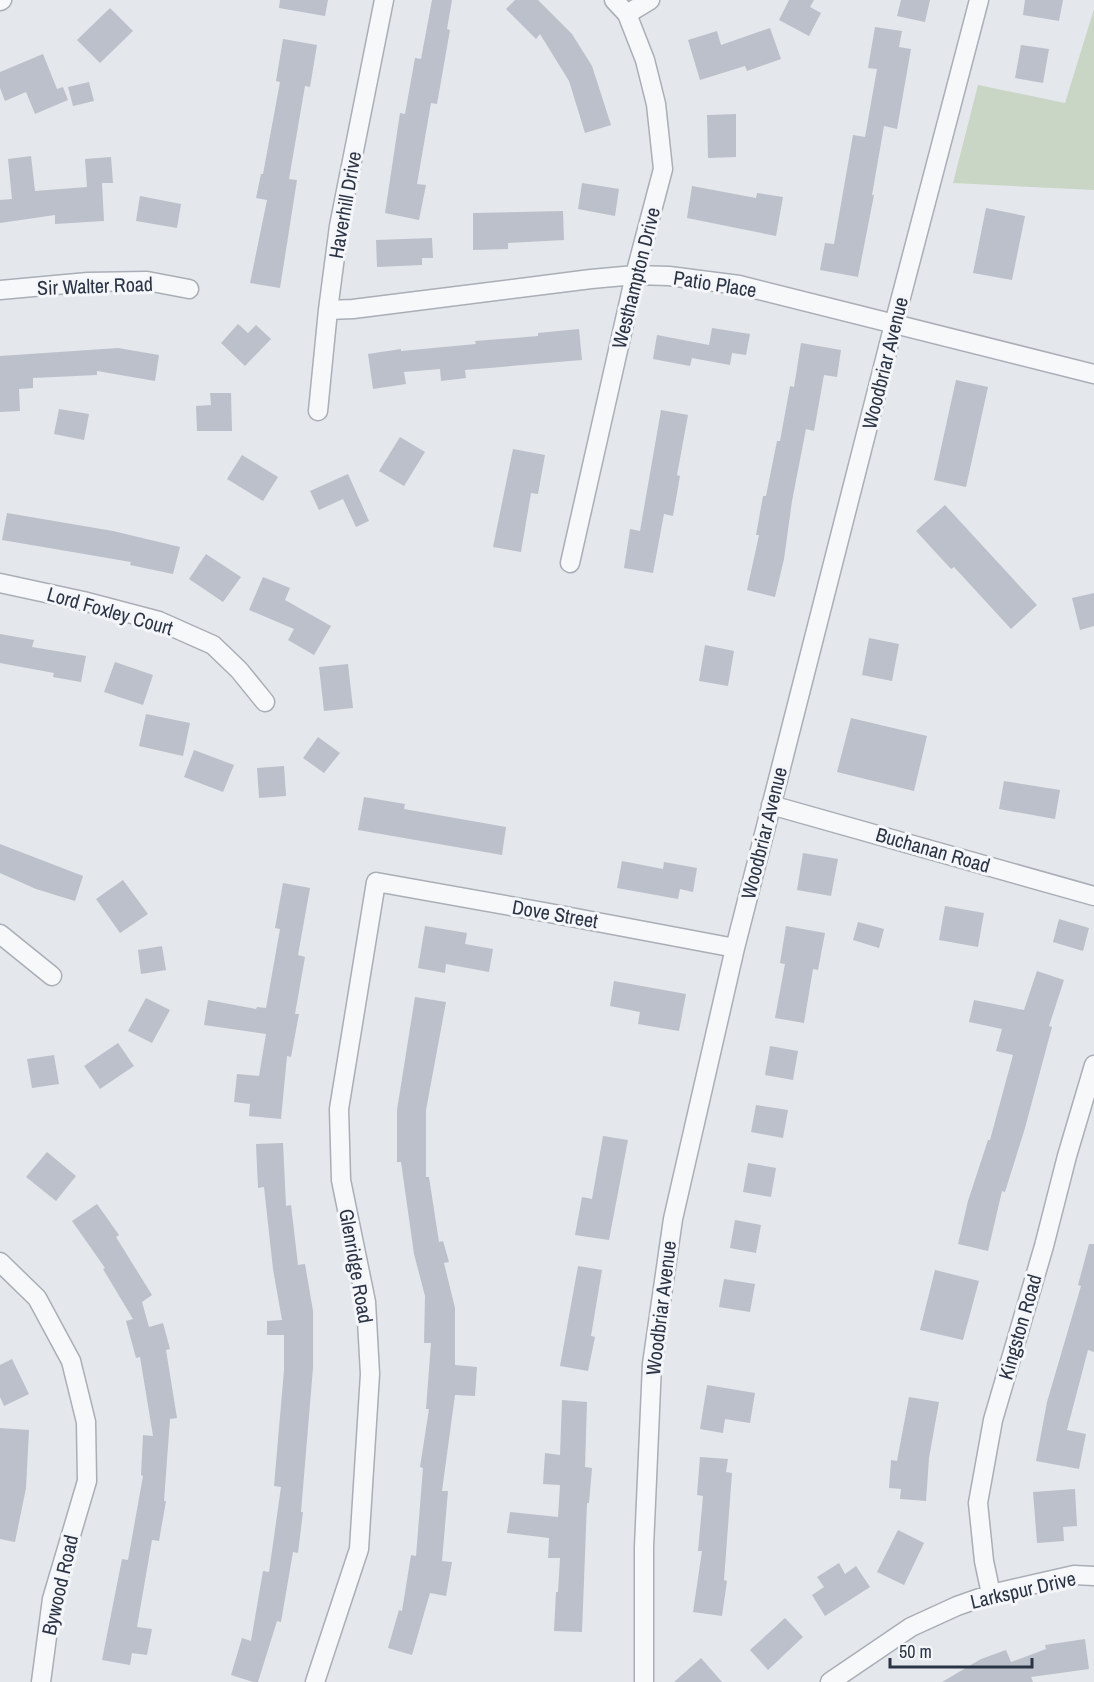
<svg xmlns="http://www.w3.org/2000/svg" width="1094" height="1682" font-family="'Archivo Narrow',sans-serif">
<style>
.green{fill:#c9d6c5}
.building{fill:#bbc0ca}
.lines{fill:none;stroke-linecap:round;stroke-linejoin:round}
.minor-casing{stroke:#a9aeb7;stroke-width:21}
.minor{stroke:#f7f8fa;stroke-width:18}
.labels{text-anchor:middle;stroke-width:6;stroke-linejoin:round;paint-order:stroke}
.street-label{font-size:20px;fill:#2b3445;stroke:#f4f6f9}
</style>
<rect width="100%" height="100%" fill="#e4e7ec"/>
<path class="green" d="M1094,9V190L953,183L978,85L1065,103Z"/>
<path class="building" d="M280,0H328L325,16L279,8Z
M432,0H452L447,29L450,30L437,104L431,103L417,184L426,185L419,220L385,213L400,113L405,114L415,58L421,59Z
M515,0H538L572,34L592,66L611,125L585,133L569,81L540,34L536,39L506,9Z
M789,0H814L810,7L821,13L809,36L779,20Z
M901,0H930L925,22L897,16Z
M1025,0H1063L1059,21L1023,15Z
M110,8L133,31L100,63L77,40Z
M875,27L902,31L899,47L911,49L897,129L884,126L872,195H874L858,277L820,270L825,243L834,244L853,135L865,137L877,69L868,68Z
M770,28L781,59L747,71L745,66L700,80L688,40L717,31L721,45Z
M283,39L317,45L310,87L305,86L289,179L297,180L280,288L250,283L267,200L256,198L261,174H263L280,82L276,81Z
M1021,45L1049,49L1043,83L1015,78Z
M43,54L57,89L63,87L68,100L35,114L26,92L5,101L0,88V72Z
M89,82L94,101L73,106L68,87Z
M736,114V157L708,158L707,115Z
M31,156L35,191L87,187L85,159L111,157L113,183H102L104,221L55,224V215L0,223V200L12,199L8,159Z
M582,183L619,189L615,216L578,209Z
M692,186L756,198L757,193L783,197L776,236L687,218Z
M140,196L181,204L177,228L136,221Z
M986,208L1025,216L1012,280L973,273Z
M563,211L564,240L508,243V249L473,250V213Z
M432,238L433,258H422V265L377,267L376,240Z
M238,324L248,333L256,325L271,339L245,366L221,343Z
M712,328L750,334L746,355L732,353L730,365L692,358L690,366L653,359L657,335L709,345Z
M579,329L582,360L465,370L466,378L441,381L440,369L404,372L406,384L373,389L368,354L401,349V351L476,344L475,341L538,336V333Z
M801,343L841,350L837,377L824,375L814,431L806,429L792,501L784,559L775,597L747,590L759,535H756L763,496H766L777,441H780L790,386L794,387Z
M118,348L159,355L155,381L97,371V375L33,378V388L19,389L20,411L0,412V356Z
M956,380L988,387L966,487L934,480Z
M210,393H231L232,431H197L196,406L211,405Z
M59,409L89,414L84,440L54,434Z
M661,410L688,415L677,475L680,476L673,516L664,514L653,573L624,568L630,529L640,531Z
M400,437L425,452L404,486L379,471Z
M513,449L545,455L538,494L531,493L521,552L493,547Z
M242,455L278,477L263,501L227,479Z
M348,474L369,521L356,527L343,499L319,510L310,491Z
M945,505L1037,605L1011,629L954,567L951,569L916,531Z
M7,513L113,531L180,547L173,574L130,565L131,562L2,540Z
M206,554L241,577L223,602L189,579Z
M263,577L290,588L285,600L331,626L314,655L288,640L294,629L249,610Z
M1094,593V626L1080,630L1072,598Z
M0,634L34,640L32,647L86,656L81,682L53,677L54,673L0,663Z
M869,638L899,644L892,681L862,675Z
M705,645L734,651L728,686L699,681Z
M115,662L153,675L143,705L104,692Z
M348,664L353,708L324,711L319,667Z
M146,714L190,723L183,756L139,746Z
M851,718L927,736L914,791L837,772Z
M318,737L340,753L324,773L303,758Z
M194,750L234,765L223,792L184,777Z
M284,766L286,796L259,798L257,768Z
M1004,781L1060,790L1055,819L999,809Z
M364,797L405,804L404,809L506,827L502,855L358,830Z
M0,844L83,876L75,901L36,889L0,873Z
M803,853L838,859L831,896L797,890Z
M622,861L663,869L664,862L697,868L693,892L680,889L678,899L617,888Z
M123,880L148,914L120,933L96,899Z
M283,883L310,888L298,955L305,957L295,1014H299L291,1057L287,1056L281,1119L249,1116L250,1104L234,1102L237,1074L259,1076L266,1034L204,1025L208,1000L256,1009L257,1007L266,1008L280,929L275,928Z
M945,906L984,913L978,947L939,940Z
M1059,919L1089,928L1083,951L1053,942Z
M858,922L884,929L879,948L853,940Z
M425,926L467,933L465,944L493,949L489,972L446,964L445,973L418,968Z
M786,926L825,933L818,970L813,969L804,1023L775,1018L785,964L780,963Z
M162,946L166,970L141,974L138,950Z
M1037,971L1064,980L1049,1026L1052,1027L1025,1128L1005,1192L1002,1191L988,1251L958,1244L968,1201L988,1140H990L1013,1055L996,1051L1002,1029L969,1022L974,1000L1024,1010Z
M614,981L686,994L679,1031L638,1024L640,1012L610,1006Z
M415,997L446,1002L426,1110V1177H429L439,1242L443,1241L449,1262L444,1263L455,1308V1365L477,1367L475,1396L455,1395L442,1491H448L442,1561L452,1562L446,1596L430,1593L412,1655L388,1648L399,1610L402,1611L411,1555L416,1556L423,1468L420,1467L429,1409H426L431,1343H424L425,1296L414,1254L401,1162H397V1110Z
M146,998L170,1010L152,1043L128,1031Z
M118,1043L134,1066L100,1089L84,1066Z
M770,1046L798,1051L793,1080L765,1075Z
M54,1055L59,1084L32,1088L27,1059Z
M756,1105L788,1110L783,1138L751,1132Z
M603,1136L628,1140L609,1240L575,1235L582,1197L592,1199Z
M283,1143L286,1206L291,1205L298,1265L305,1264L313,1311V1368L301,1512H303L298,1553L293,1552L281,1622L277,1621L258,1682H253L231,1675L242,1638L251,1641L263,1571L269,1572L281,1487L274,1486L284,1370V1335H267V1321L282,1320L273,1269L264,1187L258,1188L256,1144Z
M47,1152L76,1176L56,1201L26,1177Z
M748,1163L776,1168L771,1197L743,1192Z
M97,1204L119,1235L116,1237L152,1295L142,1302L149,1327L163,1323L170,1349L166,1350L177,1418L170,1419L164,1501H166L159,1541L152,1540L137,1627L152,1629L147,1655L132,1653L130,1665L102,1660L122,1559L128,1560L143,1476L141,1475L143,1435L153,1436L140,1357L136,1358L126,1321L133,1319L103,1269L105,1268L72,1221Z
M735,1220L761,1225L756,1253L730,1248Z
M1089,1244H1094V1352L1088,1350L1067,1430L1086,1434L1079,1469L1036,1461L1047,1402L1081,1286L1078,1285Z
M578,1266L602,1270L591,1336L595,1337L588,1371L560,1366Z
M935,1270L979,1281L963,1340L920,1330Z
M724,1279L755,1284L750,1312L719,1307Z
M12,1359L29,1394L4,1406L0,1397V1365Z
M707,1385L755,1393L750,1423L725,1419L723,1433L700,1429Z
M909,1397L939,1402L929,1458L926,1501L900,1499L901,1489L889,1488L891,1460L897,1461Z
M562,1400L587,1402L585,1467L592,1468L589,1503H587L582,1632L554,1631L556,1592H558L560,1558H548L549,1538L507,1533L510,1512L558,1517L560,1485L543,1484L545,1453L560,1455Z
M0,1428L29,1430L26,1488L15,1542L0,1539Z
M700,1457L728,1459L726,1472L732,1473L724,1580L727,1581L722,1616L693,1612L702,1551H698L703,1496L697,1495Z
M1075,1489L1077,1526L1063,1527L1064,1541L1037,1543L1033,1492Z
M898,1530L924,1543L904,1585L877,1572Z
M839,1563L845,1574L856,1566L870,1587L825,1616L812,1595L824,1587L817,1577Z
M785,1618L803,1637L768,1670L750,1650Z
M1085,1639L1089,1669L1031,1677L1033,1682H942L981,1659L1006,1650L1011,1662L1046,1649L1045,1645Z
M701,1658L722,1682H674Z"/>
<g class="lines">
<g class="minor-casing">
<path id="minor" d="M0,1L2,0
M627,14L650,0
M0,290L88,282L147,281L189,289
M328,310L353,309L591,279L635,275L669,276L739,285L1094,374
M318,411L328,310L339,226L384,0
M570,563L635,275L663,169L656,104L645,60L627,14L614,0
M0,583L83,601L159,621L213,645L239,670L265,702
M771,805L1094,896
M0,934L52,976
M0,1262L37,1298L71,1361L86,1422L87,1481L52,1599L41,1682
M991,1594L984,1561L978,1503L993,1420L1044,1246L1067,1156L1094,1065
M315,1682L359,1549L370,1374L366,1302L341,1180L339,1109L376,882L544,912L735,948
M644,1682V1547L652,1364L673,1219L735,948L894,324L979,0
M830,1682L911,1627L957,1606L991,1594L1074,1575L1094,1576"/>
</g>
<use href="#minor" class="minor"/>
</g>
<g class="labels">
<g class="street-label">
<text transform="translate(345 205) rotate(-80)" y="7">Haverhill Drive</text>
<text transform="translate(636 278) rotate(-76)" y="7">Westhampton Drive</text>
<text transform="translate(715 284) rotate(9)" y="7">Patio Place</text>
<text transform="translate(95 286) rotate(-2)" y="7">Sir Walter Road</text>
<text transform="translate(885 363) rotate(-76)" y="7">Woodbriar Avenue</text>
<text transform="translate(110 611) rotate(16)" y="7">Lord Foxley Court</text>
<text transform="translate(764 833) rotate(-76)" y="7">Woodbriar Avenue</text>
<text transform="translate(933 850) rotate(16)" y="7">Buchanan Road</text>
<text transform="translate(555 914) rotate(10)" y="7">Dove Street</text>
<text transform="translate(356 1266) rotate(80)" y="7">Glenridge Road</text>
<text transform="translate(661 1308) rotate(-83)" y="7">Woodbriar Avenue</text>
<text transform="translate(1020 1327) rotate(-74)" y="7">Kingston Road</text>
<text transform="translate(60 1585) rotate(-77)" y="7">Bywood Road</text>
<text transform="translate(1023 1590) rotate(-13)" y="7">Larkspur Drive</text>
</g>
</g>
<path d="M890 1658v9h142v-9" fill="none" stroke="#2b3445" stroke-width="3"/>
<text x="899" y="1658" font-size="18" fill="#2b3445" stroke="#f4f6f9" stroke-width="4.5" paint-order="stroke">50 m</text>
</svg>
